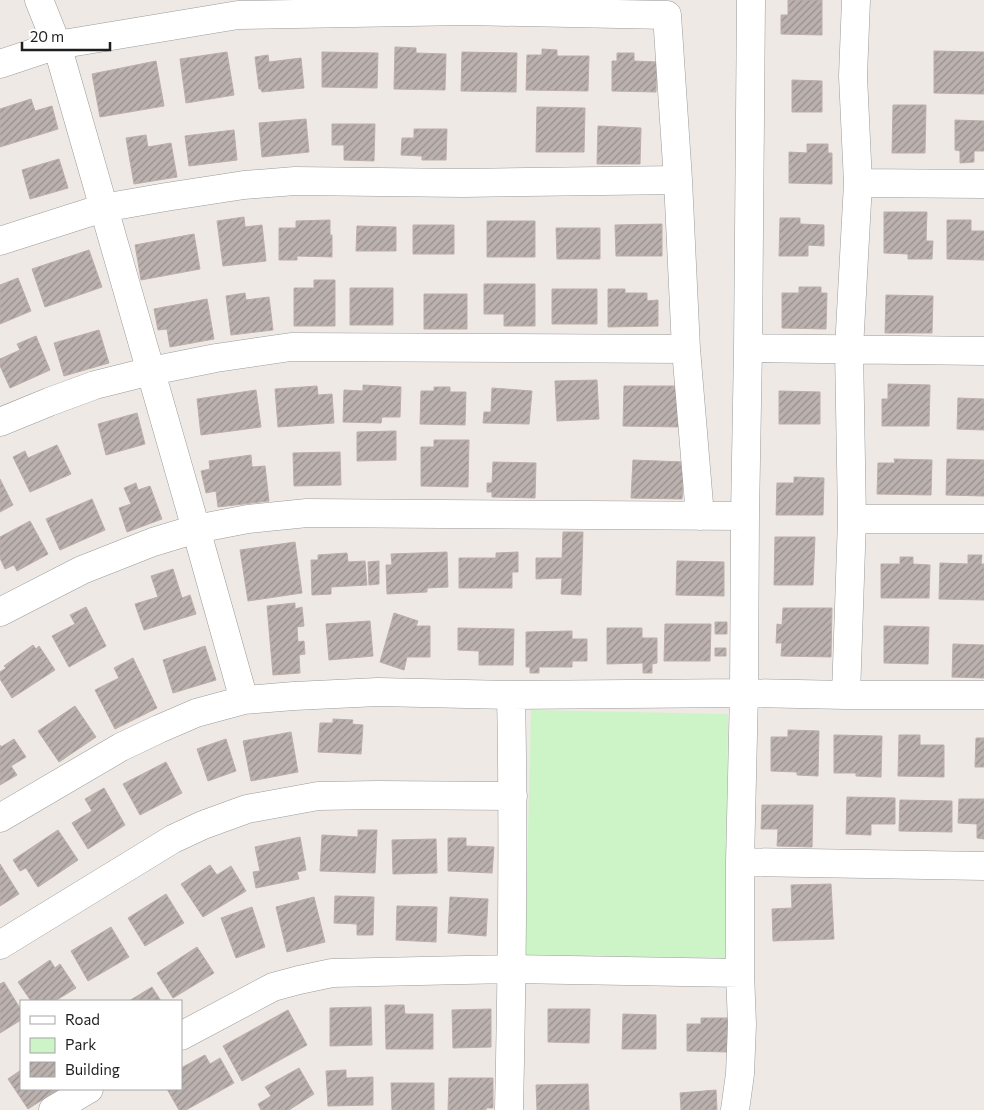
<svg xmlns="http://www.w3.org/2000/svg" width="984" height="1110" font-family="Commissioner,sans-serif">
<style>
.park{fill:#ccf4c6}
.building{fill:url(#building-hatch);stroke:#beaea9}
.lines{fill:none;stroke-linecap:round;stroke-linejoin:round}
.minor-casing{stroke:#9b9b9b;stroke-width:29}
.minor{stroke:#fff;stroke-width:28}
</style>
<defs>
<pattern id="building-hatch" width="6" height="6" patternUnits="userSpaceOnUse" patternTransform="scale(1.25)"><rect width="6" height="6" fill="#bbb1ae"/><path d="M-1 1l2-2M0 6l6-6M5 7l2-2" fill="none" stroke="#978f8d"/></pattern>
</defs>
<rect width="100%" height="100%" fill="#eee9e5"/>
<path class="park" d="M531,710L728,714L725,959L525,958Z"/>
<path class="building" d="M788,0H822V35L781,34V15H788Z
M395,47L416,48V53L446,54L445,90L394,89Z
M542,49L557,50V56H589L588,91L526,90L527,55H542Z
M934,51L984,52V94L934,93Z
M227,52L234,95L186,103L180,59Z
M322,52L378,53L377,88L322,87Z
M462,52L517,53L516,92L461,91Z
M617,53H634V61L657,62L656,92L612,91V61H617Z
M268,55L269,62L301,58L304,88L262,92L261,89H259L255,57Z
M156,61L164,106L100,117L92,74Z
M792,80L822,81V112H792Z
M31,99L35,111L52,106L58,129L0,147V109Z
M893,105H926L925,153H892Z
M537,107L585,108L584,152H536Z
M306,119L309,152L262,157L259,123Z
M955,120L984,121V151H974V162L960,163V151L955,150Z
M332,124H375L374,161L344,160V145H332Z
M598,126L641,128L640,164H597Z
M414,129H447L446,160H422V156L401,155L402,138H414Z
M234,130L237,160L189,166L185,136Z
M146,135L148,147L171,143L177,177L134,184L126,138Z
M807,144H828V153H832V184L789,183V152L807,153Z
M59,159L68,188L30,199L22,170Z
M884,212H927L926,241H933L932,259H908V254L884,253Z
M244,217L245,227L262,225L266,261L223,266L217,221Z
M780,218H800V224L824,225V246L808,245V256H779Z
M330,220V235H332V257L297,256V260H279V228H296V221Z
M947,220H971V231H984V260L947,259Z
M487,221H535V257H487Z
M662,224V256H616L615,225Z
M413,225H454V254H413Z
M357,226L396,227V251H356Z
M556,228H600V259H557Z
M194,234L200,269L141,280L135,245Z
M89,250L102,287L45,307L32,269Z
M18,278L31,311L0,324V285Z
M314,280H335V326H294V288H314Z
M484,284H535V326H504V314H484Z
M799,287H821V293H827L826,329L782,328V293H799Z
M350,288H393V325H350Z
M552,289H597V324H552Z
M608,289H625V293H647V301L658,300V326L608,327Z
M245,293L246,300L269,297L273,330L231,335L226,296Z
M424,294H467V329H424Z
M886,295L933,296L932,333H885Z
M207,299L214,339L170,347L167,329L158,330L154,309Z
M99,330L109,363L64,376L54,343Z
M36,336L50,370L10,388L0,366V359L20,350L17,344Z
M597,380L599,419L557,421L555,381Z
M888,384L930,385L929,426H882V399H888Z
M363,385L401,387L400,417H382L381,423L343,422L344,390L363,391Z
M317,386L318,395L332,394L334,423L278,427L275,389Z
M624,386H679V427L623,426Z
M434,387H450V392H466L465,425L420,424L421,391H434Z
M492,388L532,391L529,424L483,423L484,412H491Z
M256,390L261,427L201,435L197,399Z
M779,391L820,392V424H779Z
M958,398L984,399V430L957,429Z
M137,413L145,444L106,455L98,424Z
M396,431V460L357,461V432Z
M434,440H469L468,487L421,486V447H434Z
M57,445L71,474L30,492L13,457L25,451L28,458Z
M340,452L341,485L294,486L293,453Z
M251,455L252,467L265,466L269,501L218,507L216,491L206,493L201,471L210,469L209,461Z
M894,459L932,460L931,495L877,494L878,463H895Z
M947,459L984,460V496L946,495Z
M633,460L684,462L682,499L631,498Z
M493,462L536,463L535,498L492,497V492H487V483H492Z
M794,477L824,478L823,515H776L777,483H794Z
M0,479L13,505L0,512Z
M136,483L138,490L150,486L162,519L127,532L119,508L131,504L124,488Z
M92,499L105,530L60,550L46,519Z
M30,521L48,554L17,571L14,565L5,569L0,558V537Z
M563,532H583L581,595L561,594L562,578L536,579V558H562Z
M775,537H815L813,585H774Z
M295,542L302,593L248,601L240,550Z
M447,552L448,587L427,588V592L387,594L386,565H392L391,554Z
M518,552V572H512V588H459V558H496V553Z
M347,553L348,562L365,561L367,585L331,587V594L312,595L311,560H318V555Z
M968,555H982L981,564H984V600L939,599L940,563L968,564Z
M900,557H913V564L930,565L929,598H881V564H900Z
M379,561V584L369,585L368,562Z
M677,561L724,562V596L676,595Z
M173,569L182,598L190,595L196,614L144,630L135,604L158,597L151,576Z
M295,603V609L302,607L304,626L297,627L298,642L304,641L305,654L299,655L300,673L273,675L267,606Z
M86,607L106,646L69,667L52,636L75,624L70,615Z
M783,608H832L831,657L781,656L782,643H776L777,624L782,625Z
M394,613L418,621L416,626H430V657H407L404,670L380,662Z
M370,621L373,656L329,660L326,624Z
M715,622H727V634H715Z
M665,624H711L710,661H664Z
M884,626L929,627L928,664L884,663Z
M458,628L514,629L513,665H479V651L458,650Z
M607,628H642V638H657V663L652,664V673H643V663L607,664Z
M572,631V639H587V661H572V667H539V673H530V667H526V632Z
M953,644L984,645V678L952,677Z
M33,645L36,649L39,646L55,670L12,698L0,679V672L6,668L4,666Z
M205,646L216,680L173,693L163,660Z
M715,648H726V656H715Z
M133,658L157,708L115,729L95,690L119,678L114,668Z
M75,706L96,737L59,762L38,731Z
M333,719L353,720L352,724L363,725L361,754L318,752L320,723H333Z
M788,730L819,731L818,776L797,775V772L771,771V737H788Z
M291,732L298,772L251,781L243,741Z
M834,735L882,736L881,777L856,776V773H834Z
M899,735H920V745H944V777L898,776Z
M976,738H984V767H975Z
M14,739L26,757L11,766L17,775L0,785V745L1,747Z
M226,739L236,771L208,781L197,749Z
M166,762L182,793L140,815L123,784Z
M104,788L125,825L88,849L72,823L92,811L85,799Z
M847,797L895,798V824H871V835L846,834Z
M959,799H984V839L977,838V824L958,823Z
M900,800L952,801V832L899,831Z
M762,805H813L812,847L777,846L778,829H761Z
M58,830L78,860L38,887L26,868L20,871L13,860Z
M358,830H377L375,873L320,871L322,835L358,837Z
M300,837L306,870L297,872L299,879L256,888L253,872L260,871L255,847Z
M448,838H466V846L494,847L492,873L448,871Z
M436,839L437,873L393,874L392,840Z
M0,864L19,894L0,906Z
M210,865L217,875L231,866L246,891L203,917L181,884Z
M831,884L834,939L773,941L772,909L792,908L791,885Z
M166,894L184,923L145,946L128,918Z
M335,896L374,897L373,935H357V924L334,923Z
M314,897L325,942L287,952L276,907Z
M450,897L488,899L486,936L448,933Z
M397,906L437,907L436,942L396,940Z
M252,907L265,947L236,958L221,918Z
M111,927L129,957L88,981L71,951Z
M197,947L214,973L173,998L157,973Z
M50,960L55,968L60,964L76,988L55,1001H31L18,982Z
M4,982L21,1010V1020L0,1033V984Z
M152,987L161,1001H129Z
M385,1005H404L405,1014H433V1049H386Z
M371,1007L372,1045L330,1046V1008Z
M491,1009V1047L453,1048L452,1010Z
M548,1009H590L589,1043L548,1042Z
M288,1010L307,1045L242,1081L223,1046Z
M623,1014L656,1015V1049H622Z
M701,1018H728L727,1052L687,1051V1024H701Z
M205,1055L210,1064L220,1058L234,1083L186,1110H179L167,1089H181V1068Z
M299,1068L314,1094L289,1110H261L258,1104L271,1096L265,1087Z
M21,1070V1089H59L28,1109L8,1079Z
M346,1070V1078L373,1077V1105L328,1106L326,1071Z
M449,1078H493V1108H486V1110H448Z
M391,1083H434V1110H392Z
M588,1084L589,1110H537L536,1085Z
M716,1090L717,1110H681L680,1093Z"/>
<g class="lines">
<g class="minor-casing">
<path id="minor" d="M39,0L57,45L196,529L244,700
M0,64L57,45L238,15L466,11L667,15L678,180L463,183L295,181L244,185L166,197L103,208L0,241
M858,183L984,184
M748,348L984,351
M686,349L700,516
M0,422L49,402L95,385L151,371L216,358L291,347L686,349L678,180
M852,519H984
M0,612L82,570L153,542L196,529L248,519L307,513L745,516
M846,695L852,519L849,349L858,183L853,76L856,0
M0,818L121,747L159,729L196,713L244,700L294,696L378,692L511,695L744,693L846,695H984
M740,862L984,866
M0,945L173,839L203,825L247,809L318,796L377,795L513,796
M181,1036L273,987L299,980L332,973L512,969L740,973V862L744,693L745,516L748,348L751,0
M53,1110L89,1089
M509,1110C512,972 514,833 511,695
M735,1110L740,1074L742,1024L740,973"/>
</g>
<use href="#minor" class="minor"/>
</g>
<rect x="20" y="1000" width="162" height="90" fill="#ffffff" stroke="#a5a5a5"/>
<rect x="30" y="1016" width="25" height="8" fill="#ffffff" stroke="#a5a5a5"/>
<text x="65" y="1025" font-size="15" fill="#1e1e1e">Road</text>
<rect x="30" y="1038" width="25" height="15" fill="#ccf4c6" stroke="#a5a5a5"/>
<text x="65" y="1050" font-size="15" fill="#1e1e1e">Park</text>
<rect x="30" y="1062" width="25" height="15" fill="url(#building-hatch)" stroke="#a5a5a5"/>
<text x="65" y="1075" font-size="15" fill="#1e1e1e">Building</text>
<path d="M22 42v8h88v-8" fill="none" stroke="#1e1e1e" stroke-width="2.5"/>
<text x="30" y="42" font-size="15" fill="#1e1e1e" stroke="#ffffff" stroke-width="4" paint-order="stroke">20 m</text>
</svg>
